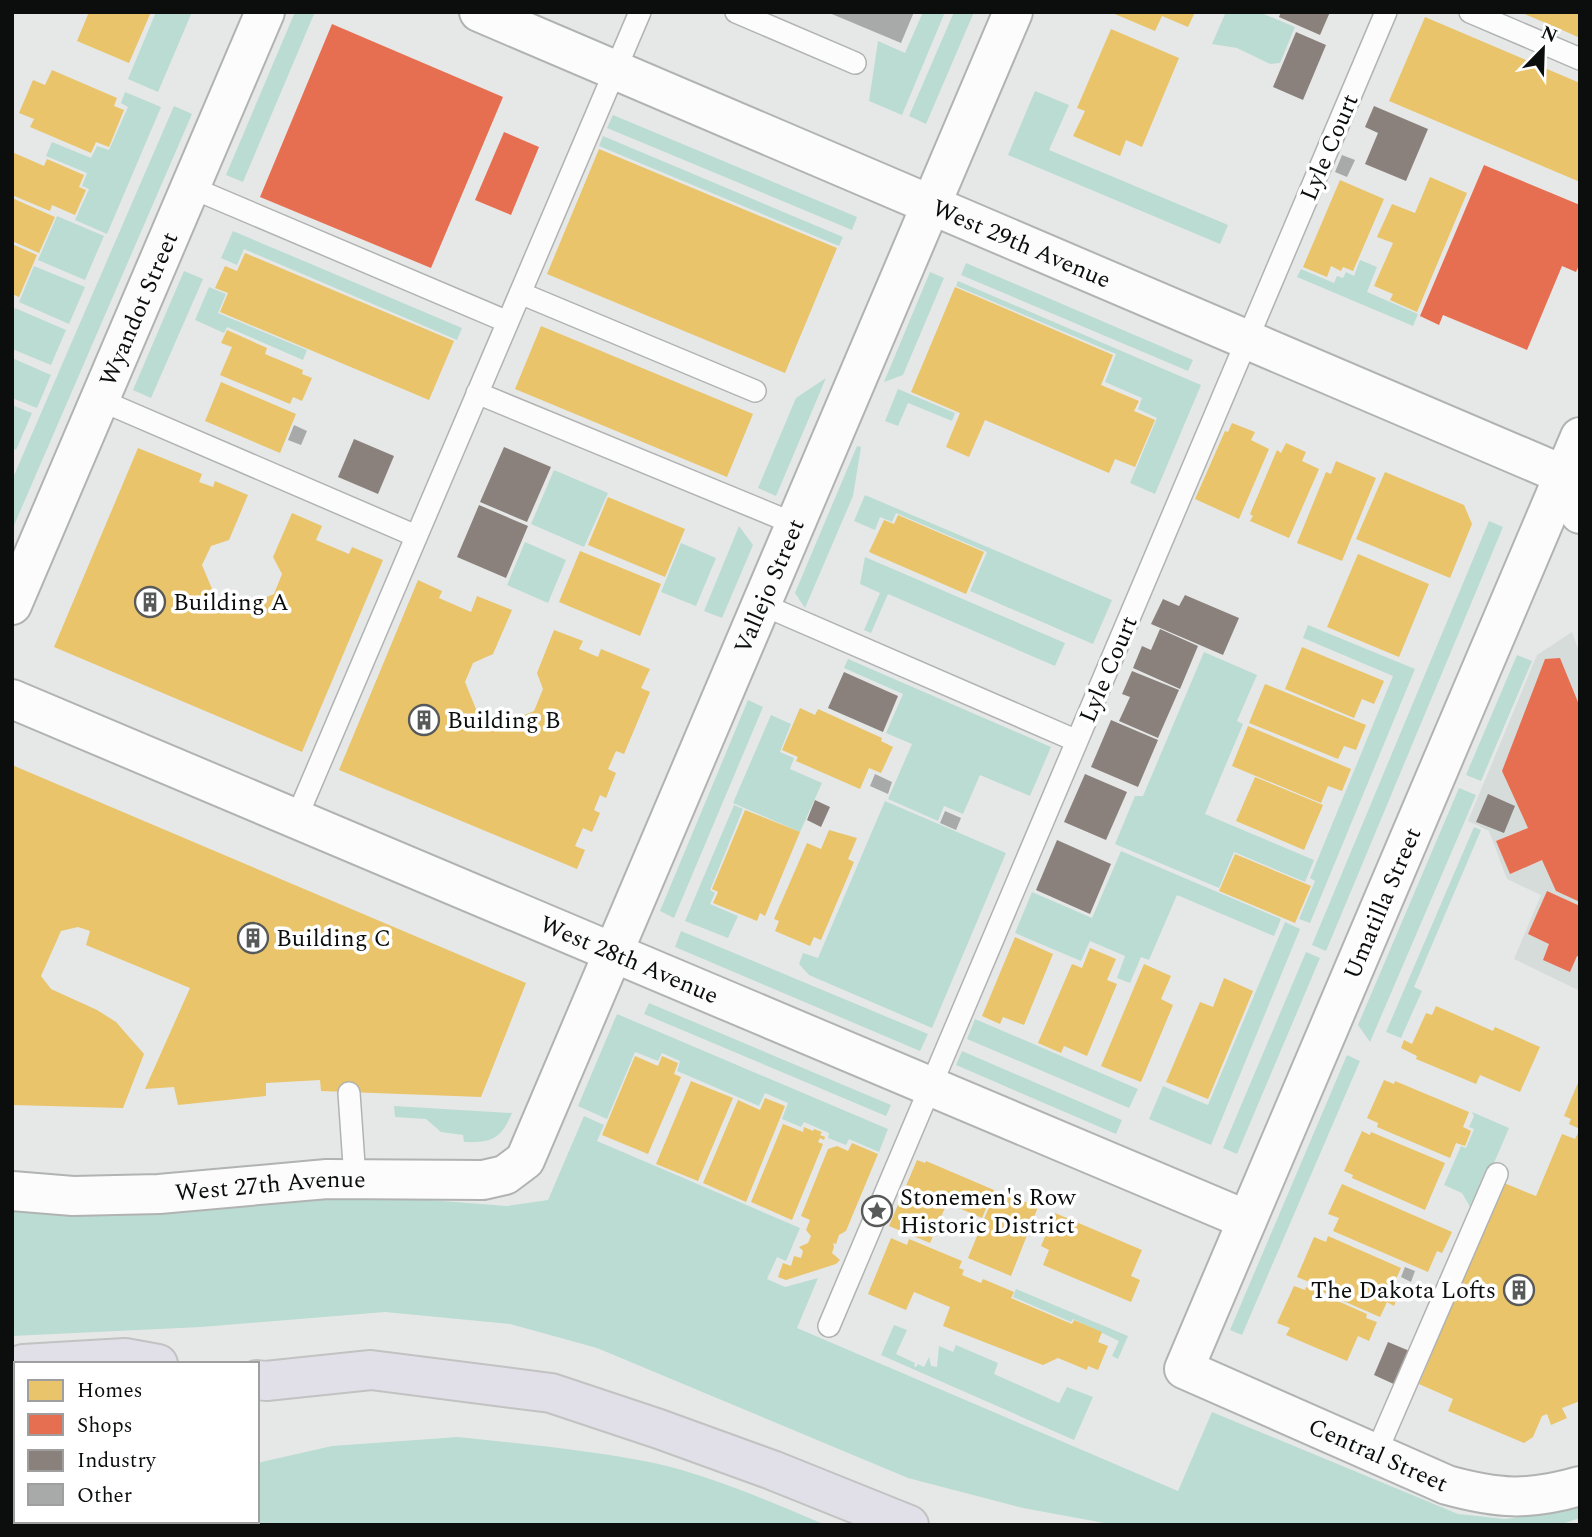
<svg xmlns="http://www.w3.org/2000/svg" width="1592" height="1537" font-family="Spectral,serif">
<style>
.built{fill:#d5dcd9}
.green{fill:#bbdcd2}
.homes{fill:#e9c46a}
.shops{fill:#e76f51}
.industry{fill:#8a817c}
.building{fill:#a8aaa9}
.lines{fill:none;stroke-linecap:round;stroke-linejoin:round}
.lane-casing{stroke:#b1b3b2;stroke-width:24}
.street-casing{stroke:#b1b3b2;stroke-width:42}
.secondary-casing{stroke:#b1b3b2;stroke-width:42}
.highway-casing{stroke:#c1c2c1;stroke-width:42}
.lane{stroke:#fbfcfb;stroke-width:21}
.street{stroke:#fbfcfb;stroke-width:38}
.secondary{stroke:#fbfcfb;stroke-width:38}
.highway{stroke:#e1e0e8;stroke-width:38}
.labels{text-anchor:middle;stroke-width:7;stroke-linejoin:round;paint-order:stroke}
.street-label{font-size:24px;fill:#0c0e0d;stroke:#fff}
.poi-label{font-size:24px;fill:#0c0e0d;stroke:#fff;text-anchor:start}
</style>
<rect width="100%" height="100%" fill="#e6e8e7"/>
<path class="built" d="M1572,632L1580,654V991L1514,959L1541,895L1507,879L1489,831L1468,821L1537,655Z"/>
<path class="green" d="M156,12H192L158,92L128,79Z
M295,12L314,14L243,182L226,175Z
M923,12H945L902,115L869,101L878,41L905,53Z
M954,12H974L926,124L909,116Z
M1223,12H1259L1295,27L1280,63L1270,64L1237,48L1212,44L1225,14Z
M1035,91L1069,105L1049,150L1228,225L1220,244L1008,155Z
M125,92L161,107L107,234L75,220L89,189L82,186L87,173L46,156L52,142L91,158L97,146L109,150L128,107L121,103Z
M174,106L192,114L12,530V480Z
M613,115L857,217L852,230L607,128Z
M603,136L843,237L839,246L599,146Z
M57,216L104,236L85,280L38,260Z
M233,231L462,328L457,340L244,249L237,265L221,258Z
M1360,260L1377,267L1367,292L1418,314L1413,326L1297,277L1301,269L1334,283L1337,276L1343,278L1346,272L1354,276Z
M966,263L1193,360L1188,371L961,275Z
M34,266L85,287L69,324L19,302Z
M184,271L203,279L151,398L133,390Z
M930,272L944,278L903,375L884,382Z
M958,281L1201,385L1155,494L1130,483L1157,418L1138,409L1142,398L1105,382L1116,354L956,286Z
M209,287L226,294L218,313L307,350L303,360L227,327L224,333L195,320Z
M15,308L66,330L51,365L12,349V315Z
M12,358L51,375L37,408L12,398Z
M826,378L776,496L758,488L796,398Z
M898,389L955,413L952,421L908,403L898,426L885,421Z
M12,405L32,413L16,450L12,448Z
M857,446L861,447L853,496L805,608L795,593Z
M554,470L608,493L584,547L531,524Z
M865,495L1112,600L1093,644L970,591L987,552L896,513L892,522L880,517L875,530L854,521Z
M1489,521L1503,527L1326,951L1312,945Z
M739,526L753,545L722,618L704,611Z
M525,542L566,560L548,603L507,585Z
M681,543L716,558L696,606L661,592Z
M865,557L1065,643L1055,666L888,594L871,633L864,630L880,593L860,584Z
M1308,625L1415,669L1310,923L1299,919L1315,881L1310,878L1393,676L1303,638Z
M1204,652L1257,675L1237,721L1243,724L1205,814L1314,860L1305,882L1234,852L1219,888L1115,844L1135,796H1143Z
M1517,655L1532,661L1481,781L1466,775Z
M848,659L1051,747L1030,796L980,775L963,814L944,806L938,821L888,799L912,744L886,733L903,694L844,668Z
M748,700L763,707L674,918L660,911Z
M771,715L791,724L780,752L794,758L790,769L822,783L800,832L733,803Z
M1459,788L1476,795L1370,1042L1358,1025Z
M885,801L1006,853L932,1028L809,975L799,964L803,953L818,958Z
M734,805L743,809L710,890L715,893L710,904L738,916L728,938L685,921Z
M1474,827L1481,830L1414,987L1422,991L1401,1038L1386,1032Z
M1121,851L1281,919L1274,936L1177,895L1149,960L1141,957L1130,983L1117,978L1125,956L1090,941L1081,961L1015,933L1032,892L1092,918Z
M1285,922L1300,929L1211,1145L1149,1119L1163,1086L1208,1105Z
M681,931L928,1034L920,1051L675,947Z
M1306,952L1320,958L1237,1154L1223,1148Z
M649,1003L891,1105L886,1116L644,1014Z
M617,1014L888,1129L879,1152L849,1139L846,1145L828,1138L829,1133L804,1122L801,1127L782,1119L788,1103L765,1093L759,1106L677,1071L680,1061L662,1053L658,1061L635,1052L607,1119L578,1106Z
M975,1019L1138,1089L1129,1108L967,1039Z
M962,1051L1122,1120L1116,1134L956,1065Z
M1347,1055L1360,1061L1242,1335L1230,1330Z
M394,1106L512,1113C501,1139 492,1143 464,1142L463,1135L441,1132L426,1119L395,1117Z
M1472,1112L1509,1128L1473,1212L1462,1193L1444,1185L1461,1146L1466,1148L1474,1129L1469,1127L1474,1116Z
M584,1116L604,1125L597,1141L800,1228L786,1261L777,1257L767,1279L785,1287L818,1278L797,1328L1178,1491L1212,1412L1458,1514L1505,1519L1544,1514L1580,1502V1518L1559,1525H1115L1023,1508L908,1478L597,1348L510,1324L385,1312L201,1327L12,1336V1207L339,1193L507,1206L548,1200Z
M1016,1289L1128,1336L1118,1359L1112,1356L1119,1341L1073,1319L1071,1322L1013,1297Z
M894,1325L907,1330L896,1354L915,1363L914,1366L916,1367L918,1364L924,1367L929,1357L931,1366L937,1367L939,1346L953,1352L956,1345L998,1363L994,1374L1059,1403L1067,1387L1093,1397L1074,1440L881,1355Z
M12,1385H16V1473L12,1476Z
M458,1437C523,1444 589,1450 654,1463C712,1476 771,1502 826,1525H117L123,1521H257V1463L332,1446Z"/>
<path class="homes" d="M89,12H151L129,63L77,41Z
M1110,12H1195L1188,27L1162,16L1155,31Z
M1520,12H1580V38L1569,33Z
M1425,17L1580,83V182L1389,101Z
M1111,29L1179,58L1142,147L1126,140L1120,156L1073,136L1085,111L1077,108Z
M52,70L117,98L114,106L124,110L109,147L96,142L91,153L30,127L34,119L19,113L33,80L45,85Z
M599,149L837,248L785,373L547,274Z
M12,152L44,166L47,159L84,175L79,187L86,190L75,215L52,205L50,211L12,195Z
M1430,177L1467,193L1417,312L1390,300L1393,294L1374,286L1393,243L1377,237L1392,204L1415,213Z
M1340,180L1384,199L1353,271L1343,267L1341,271L1331,266L1327,277L1303,267Z
M12,198L55,217L39,253L12,241Z
M12,244L37,255L19,297L12,294Z
M245,253L454,341L429,400L220,312L228,293L215,288L225,266L237,271Z
M955,287L1113,355L1101,385L1139,401L1134,411L1155,420L1135,467L1115,459L1109,473L985,420L969,457L946,447L960,413L911,392Z
M541,326L753,414L727,477L515,389Z
M227,330L267,348L265,354L303,370L302,374L312,378L302,401L293,397L290,404L220,375L232,347L221,343Z
M221,382L296,414L280,453L205,421Z
M1232,423L1255,432L1251,440L1269,449L1239,519L1195,499L1225,431L1228,432Z
M1286,443L1306,452L1302,461L1319,469L1289,538L1250,521L1253,516L1250,514L1277,450L1281,453Z
M138,448L202,474L199,482L213,487L215,481L248,495L229,540L211,546L202,565L215,596L240,608L274,594L282,574L273,557L292,513L322,526L316,540L349,554L352,547L383,560L302,752L54,647Z
M1336,461L1376,478L1342,561L1297,543L1326,472L1331,474Z
M1385,472L1464,505L1472,524L1450,578L1356,539Z
M608,497L685,529L665,577L588,545Z
M898,515L984,552L966,594L869,552L884,520L894,524Z
M580,551L661,584L640,636L559,602Z
M1358,554L1429,584L1399,657L1327,627Z
M418,580L442,591L439,598L471,612L477,596L512,610L493,654L473,663L465,682L478,714L500,725L534,711L543,689L537,673L554,630L583,641L579,649L598,657L601,649L650,669L641,688L650,692L624,754L616,751L608,769L616,773L606,798L600,795L594,810L600,813L592,832L583,828L575,846L585,850L577,869L339,770Z
M1302,647L1384,681L1374,704L1362,699L1354,718L1285,689Z
M1265,684L1366,725L1356,750L1344,746L1338,759L1249,723Z
M800,708L815,715L818,709L882,738L881,741L893,747L881,773L869,768L860,789L796,761L798,757L782,750Z
M1248,726L1351,769L1342,791L1328,786L1321,803L1232,766Z
M12,765L526,983L481,1097L321,1091L320,1080L266,1083V1096L178,1105L174,1087L145,1089L190,988L86,945L90,931L78,927L61,931L41,976L51,989L97,1010L116,1022L144,1054L123,1108L12,1105Z
M1255,777L1323,805L1304,850L1236,821Z
M745,810L800,832L765,916L760,913L757,921L713,903L718,892L712,889Z
M829,830L857,838L848,859L854,862L821,940L814,937L810,946L775,931L779,921L774,919L807,843L821,849Z
M1235,854L1311,886L1295,923L1219,891Z
M1015,937L1053,954L1024,1025L1003,1017L1000,1024L982,1016Z
M1090,948L1116,959L1107,980L1117,984L1087,1056L1064,1046L1061,1053L1038,1043L1072,964L1082,968Z
M1144,964L1171,976L1161,999L1173,1005L1141,1082L1101,1066Z
M1224,978L1253,991L1208,1099L1166,1082L1200,1002L1213,1007Z
M1436,1006L1493,1031L1495,1027L1540,1047L1520,1092L1480,1075L1476,1084L1416,1059L1417,1056L1401,1048L1404,1040L1412,1044L1426,1013L1432,1015Z
M635,1056L658,1066L662,1056L678,1063L674,1074L681,1077L648,1154L602,1135Z
M1580,1078V1401L1562,1408L1567,1418L1551,1425L1547,1414L1542,1416L1533,1437L1524,1443L1448,1411L1453,1399L1419,1384L1504,1183L1536,1196L1562,1134L1575,1139L1580,1129L1569,1124L1571,1119L1564,1116Z
M1384,1080L1394,1084L1395,1081L1469,1112L1463,1127L1471,1131L1465,1146L1456,1143L1450,1158L1377,1127L1378,1123L1367,1118Z
M691,1081L733,1098L698,1181L656,1164Z
M765,1098L785,1106L746,1202L703,1183L738,1100L760,1110Z
M783,1124L803,1132L804,1127L813,1131L814,1129L822,1132L820,1135L825,1137L824,1140L820,1138L818,1142L823,1144L792,1220L751,1202Z
M1362,1131L1370,1135L1371,1132L1445,1163L1425,1210L1352,1178L1353,1175L1344,1171Z
M852,1143L878,1154L846,1231L839,1235L836,1244L833,1243L834,1247L832,1253L840,1260L836,1264L786,1280L778,1277L783,1263L791,1266L794,1256L801,1258L803,1251L799,1247L808,1243L811,1236L806,1230L810,1220L801,1216L828,1149L837,1146L848,1151Z
M917,1160L925,1163L926,1161L994,1190L982,1218L947,1203L930,1243L889,1226Z
M1342,1184L1452,1232L1442,1253L1437,1251L1428,1272L1333,1231L1339,1218L1328,1214Z
M996,1190L1038,1207L1011,1276L968,1258Z
M1055,1213L1142,1250L1131,1276L1140,1280L1131,1302L1043,1265L1049,1250L1041,1246Z
M1328,1236L1401,1268L1392,1288L1400,1291L1394,1306L1387,1302L1380,1317L1311,1287L1312,1283L1297,1277L1314,1237L1326,1242Z
M891,1238L907,1245L909,1239L962,1261L959,1268L964,1270L962,1275L981,1283L983,1279L1014,1292L1011,1298L1072,1324L1074,1320L1102,1332L1098,1342L1108,1346L1098,1370L1088,1366L1087,1370L1058,1358L1043,1365L943,1326L950,1307L914,1292L906,1310L868,1294Z
M1294,1286L1305,1290L1306,1287L1367,1314L1366,1318L1377,1322L1369,1341L1358,1336L1347,1361L1286,1335L1290,1328L1277,1323Z"/>
<path class="shops" d="M332,24L503,97L431,268L260,197Z
M504,132L539,147L511,215L475,200Z
M1484,165L1580,205V263L1576,272L1562,266L1527,350L1443,315L1439,325L1420,316Z
M1560,658L1580,707V902L1556,891L1542,860L1510,874L1496,841L1528,828L1502,771L1545,659Z
M1547,891L1580,906V957L1577,956L1570,972L1543,960L1549,944L1528,934Z"/>
<path class="industry" d="M1281,12H1330L1320,35L1279,17Z
M1296,32L1326,45L1303,100L1273,87Z
M1374,106L1428,129L1406,181L1365,164L1378,133L1365,127Z
M354,439L394,456L378,494L338,477Z
M504,447L551,467L527,522L480,502Z
M479,505L528,526L506,578L457,557Z
M1185,595L1239,618L1223,655L1151,624L1163,599L1179,606Z
M1160,629L1198,646L1180,689L1133,668L1142,646L1151,650Z
M1132,671L1179,690L1158,738L1119,721L1130,697L1122,694Z
M844,672L898,696L883,732L828,708Z
M1111,720L1158,740L1138,787L1091,767Z
M1085,774L1127,792L1106,840L1064,822Z
M1488,794L1515,806L1504,833L1476,822Z
M815,800L830,807L821,827L807,820Z
M1057,840L1111,864L1090,914L1036,890Z
M1388,1342L1412,1352L1398,1386L1374,1375Z"/>
<path class="building" d="M827,12H914L901,43Z
M1342,155L1355,160L1347,177L1335,172Z
M294,425L307,431L301,445L288,440Z
M875,774L892,782L888,794L870,786Z
M945,811L961,818L956,830L940,823Z
M1405,1267L1415,1271L1411,1282L1401,1277Z"/>
<g class="lines">
<g class="lane-casing">
<path id="lane" d="M736,12L855,63
M1470,12L1580,59
M190,187L508,322
M520,293L755,391
M477,393L795,524
M100,400L416,536
M761,604L1077,741
M296,819L640,12
M349,1093L355,1179
M829,1326L1386,12
M1376,1453L1497,1174"/>
</g>
<g class="street-casing">
<g id="street">
<path id="s1" d="M1580,437L1184,1369L1447,1485C1498,1499 1528,1501 1580,1486"/>
<path id="s2" d="M12,605L265,12"/>
<path id="s3" d="M12,699L1247,1220"/>
<path id="s4" d="M12,1191L73,1196L159,1194L327,1179L483,1180L505,1175L525,1160L1013,12"/>
</g>
</g>
<g class="secondary-casing">
<g id="secondary">
<path id="s5" d="M479,12L1564,475L1580,514"/>
</g>
</g>
<g class="highway-casing">
<path id="highway" d="M23,1364L125,1358L158,1364
M257,1380L266,1381L371,1370L551,1393L659,1429L772,1470L909,1525
M28,1525L32,1521"/>
</g>
<use href="#lane" class="lane"/>
<use href="#street" class="street"/>
<use href="#secondary" class="secondary"/>
<use href="#highway" class="highway"/>
</g>
<defs>
<g id="building-ring" transform="scale(1.575)"><circle r="9.5" fill="#fff" stroke="#585a59" stroke-width="1.5"/><path d="M-4-6H4V6H1V3H-1V6H-4ZM-2.5-4.3h1.7v1.8h-1.7ZM.8-4.3h1.7v1.8H.8ZM-2.5-1h1.7V.8h-1.7ZM.8-1h1.7V.8H.8Z" fill="#585a59"/></g>
<g id="sight-ring" transform="scale(1.575)"><circle r="9.5" fill="#fff" stroke="#585a59" stroke-width="1.5"/><path d="M0-6L1.8-2.2L6-1.7L2.9 1.2L3.7 5.4L0 3.3L-3.7 5.4L-2.9 1.2L-6-1.7L-1.8-2.2Z" fill="#585a59"/></g>
</defs>
<g fill-rule="evenodd">
<use href="#building-ring" x="150" y="602"/>
<use href="#building-ring" x="424" y="720"/>
<use href="#building-ring" x="253" y="938"/>
<use href="#sight-ring" x="877" y="1211"/>
<use href="#building-ring" x="1519" y="1290"/>
</g>
<g class="labels">
<g class="street-label">
<text transform="translate(1329 147) rotate(-67)" y="8">Lyle Court</text>
<text dy="8" stroke="none"><textPath href="#s5" startOffset="590">West 29th Avenue</textPath></text>
<text dy="8" stroke="none"><textPath href="#s2" startOffset="322">Wyandot Street</textPath></text>
<text dy="8" stroke="none"><textPath href="#s4" startOffset="1143">Vallejo Street</textPath></text>
<text transform="translate(1108 669) rotate(-67)" y="8">Lyle Court</text>
<text transform="translate(1382 903) rotate(-67)" y="8">Umatilla Street</text>
<text dy="8" stroke="none"><textPath href="#s3" startOffset="670">West 28th Avenue</textPath></text>
<text dy="8" stroke="none"><textPath href="#s4" startOffset="259">West 27th Avenue</textPath></text>
<text dy="8" stroke="none"><textPath href="#s1" startOffset="1225">Central Street</textPath></text>
</g>
<g class="poi-label">
<text x="173" y="610">Building A</text>
<text x="447" y="728">Building B</text>
<text x="276" y="946">Building C</text>
<text x="900" y="1205">Stonemen's Row<tspan x="900" dy="28">Historic District</tspan></text>
<text x="1496" y="1298" text-anchor="end">The Dakota Lofts</text>
</g>
</g>
<rect width="1592" height="1537" fill="none" stroke="#0c0e0d" stroke-width="28"/>
<rect x="14" y="1362" width="245" height="161" fill="#ffffff" stroke="#9e9f9e" stroke-width="2"/>
<rect x="28" y="1380" width="35" height="21" fill="#e9c46a" stroke="#9e9f9e" stroke-width="2"/>
<text x="77" y="1397" font-size="21" fill="#0c0e0d">Homes</text>
<rect x="28" y="1414" width="35" height="21" fill="#e76f51" stroke="#9e9f9e" stroke-width="2"/>
<text x="77" y="1432" font-size="21" fill="#0c0e0d">Shops</text>
<rect x="28" y="1450" width="35" height="21" fill="#8a817c" stroke="#9e9f9e" stroke-width="2"/>
<text x="77" y="1467" font-size="21" fill="#0c0e0d">Industry</text>
<rect x="28" y="1484" width="35" height="21" fill="#a8aaa9" stroke="#9e9f9e" stroke-width="2"/>
<text x="77" y="1502" font-size="21" fill="#0c0e0d">Other</text>
<g transform="translate(1543 49) rotate(23)" stroke="#ffffff" stroke-width="5" paint-order="stroke">
<path d="M0-5L12 26L0 18L-12 26Z" fill="#0c0e0d"/>
<text y="-10" font-size="19" font-weight="bold" text-anchor="middle" fill="#0c0e0d">N</text>
</g>
</svg>
